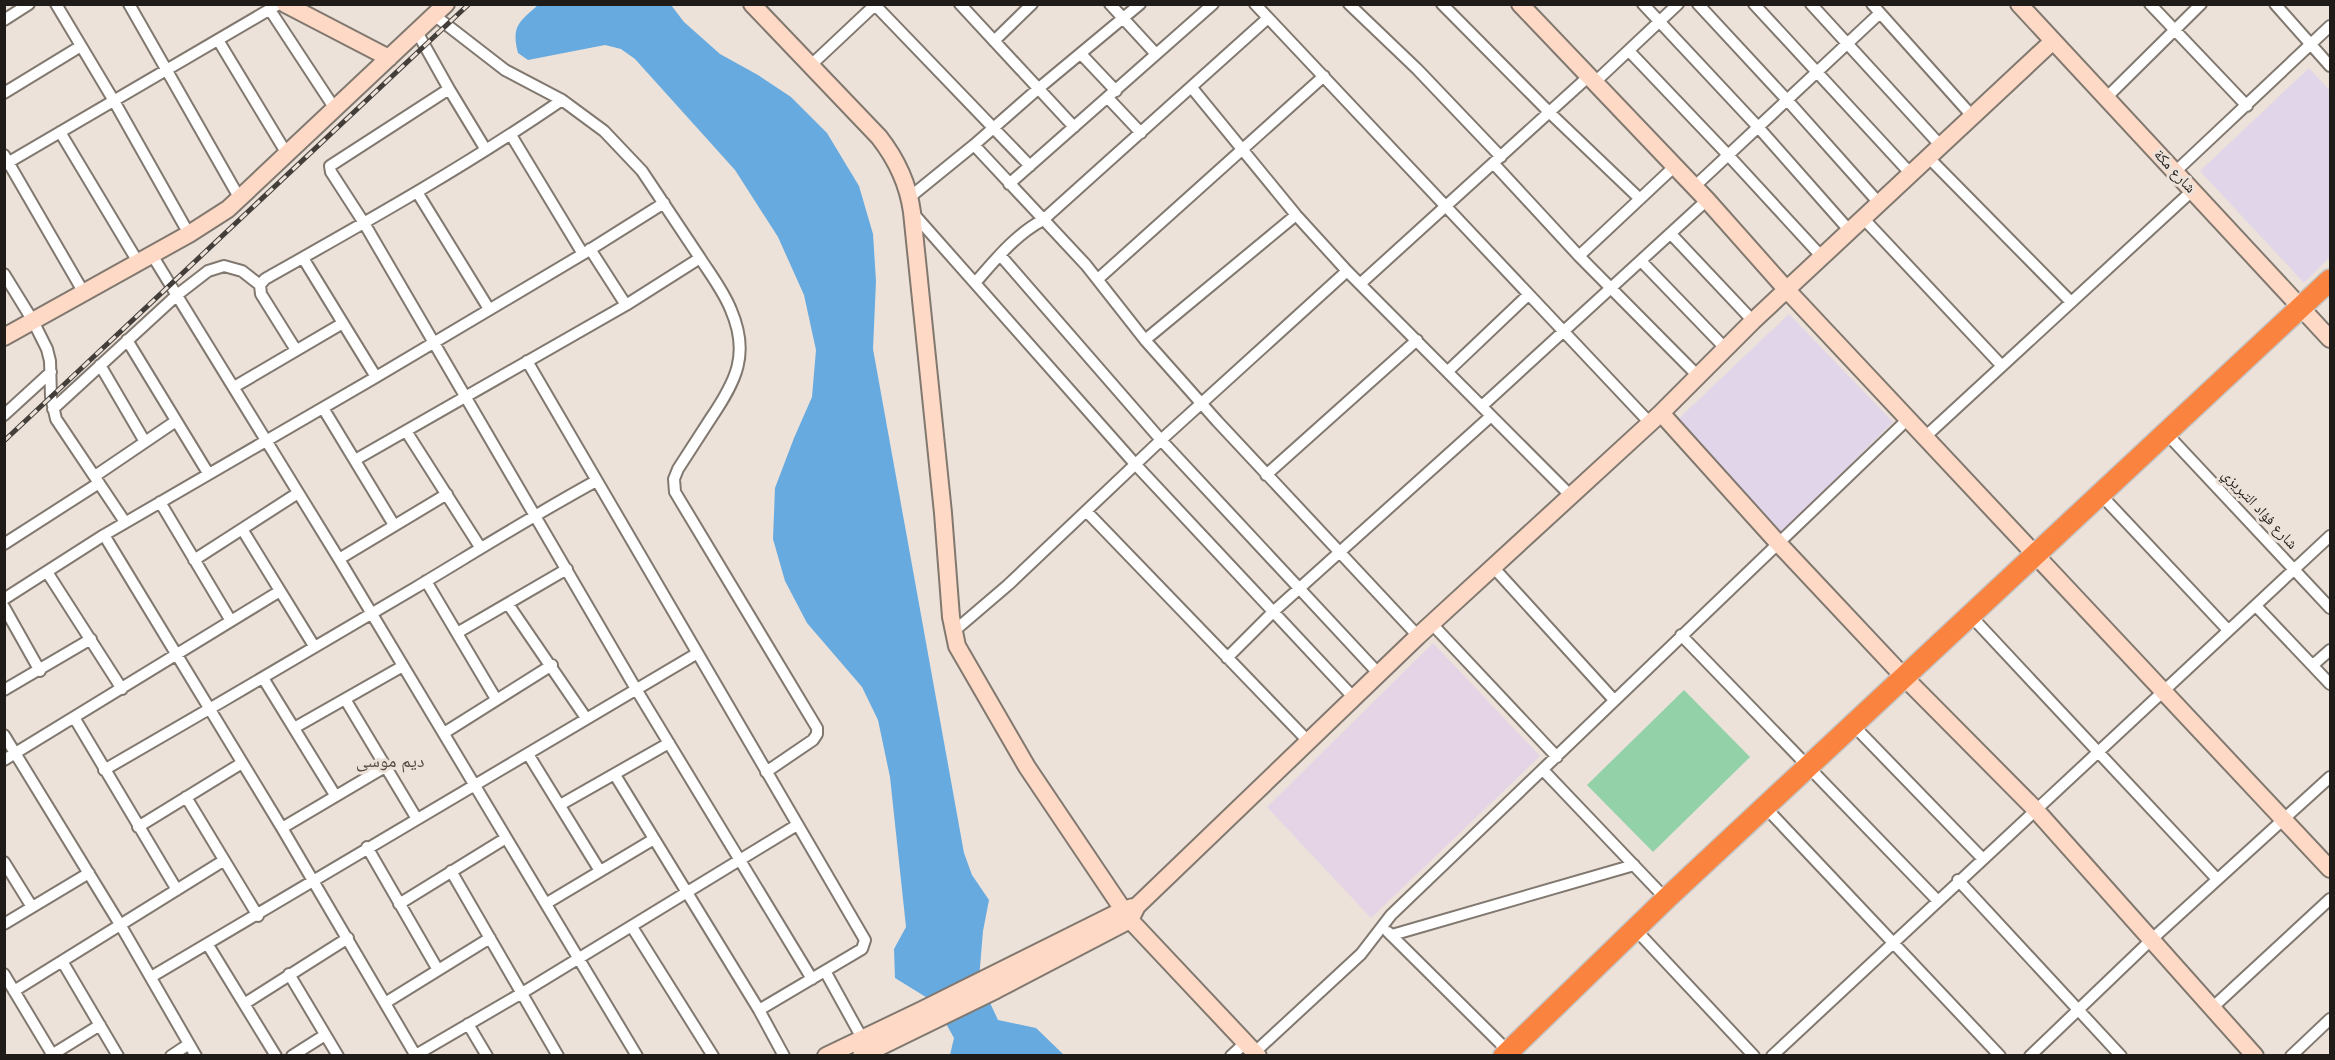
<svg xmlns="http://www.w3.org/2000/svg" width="2335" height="1060" font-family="Lora,'Noto Naskh Arabic',serif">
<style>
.commercial{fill:#e4d4e6}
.education{fill:#e1d5e9}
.garden{fill:#93d2a9}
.water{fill:#67aadf}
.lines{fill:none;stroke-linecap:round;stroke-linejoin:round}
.street-casing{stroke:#817870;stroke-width:14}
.secondary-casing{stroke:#817870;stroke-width:20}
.highway-casing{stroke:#c4c4c3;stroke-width:24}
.street{stroke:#fff;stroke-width:10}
.secondary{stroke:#fedac6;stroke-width:16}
.highway{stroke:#fb8340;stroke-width:21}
.rail-casing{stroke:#433e3a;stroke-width:5}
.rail{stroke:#ece2d9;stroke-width:3;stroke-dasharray:9;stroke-linecap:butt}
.labels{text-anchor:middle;stroke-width:6;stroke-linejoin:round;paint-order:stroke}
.street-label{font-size:15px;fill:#1e1b18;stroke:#ece2d9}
.quarter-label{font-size:18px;fill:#564d46;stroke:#ece2d9}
</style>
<rect width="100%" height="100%" fill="#ece2d9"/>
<path class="commercial" d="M1433,643L1540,756L1371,918L1267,807Z"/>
<path class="education" d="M2309,68L2330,91V257L2304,283L2200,171Z
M1789,314L1893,422L1780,534L1674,423Z"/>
<path class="garden" d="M1684,690L1750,757L1653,852L1587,785Z"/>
<path class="water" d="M538,5H671L684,22L720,54L758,75L791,97L827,133L859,186L873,234L876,281L873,349L964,853L972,875L989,900L983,931L979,979L998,1020L1036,1028L1064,1055H950L954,1038L934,1002L895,978L894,949L906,927L890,777L878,720L862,687L807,623L785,581L773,539L775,488L794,438L812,397L816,350L804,295L778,237L735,170L635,59L621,49L605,45L528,60L518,53C511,26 519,22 538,5Z"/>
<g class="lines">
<g class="street-casing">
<path id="street" d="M56,4L114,101L189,234
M129,4L240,199
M960,4L1074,127
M1110,4L1156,54
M1255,4L1650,423
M1349,4L1417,69L1501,157
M1442,4L1550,113L1640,199
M1643,4L1758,127L1849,230
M1698,4L1788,101L1879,203
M1754,4L1911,174
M1811,4L1941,146
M1872,4L1973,117
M2150,4L2247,106
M2275,4L2330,66
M875,5L1030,166
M270,10L335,109
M4,20L29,4
M417,32L449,89
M218,40L287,154
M994,41L1032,4
M1629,51L1729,156L1821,256
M1081,54L1116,91
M810,66L876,4
M1594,83L1678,4
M1192,88L1296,215L1347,271L1571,496
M4,93L81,46
M2107,97L2201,4
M1108,98L1141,133
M60,132L138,262
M511,135L583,254
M974,145L1086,265L1145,340L1217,421L1418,636
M486,150L449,89L330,166L331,172L364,223L636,689L812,979
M4,155L84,293
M1929,158L2071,302
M1494,164L1579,256L1697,375
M4,165L279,4
M2176,171L2330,26
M1009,184L1213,4
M1694,187L1880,13
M417,192L489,309
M910,197L974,145L1039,88L1140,4
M912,212L1136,465L1354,698
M1863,218L2002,366
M1671,234L1753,321
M590,249L626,305
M152,255L339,559L637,1056
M1000,255L1161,440L1379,674
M1579,256L1675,166
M303,258L376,377
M700,258C711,275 724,292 731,310C750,354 736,381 711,418C700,435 689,452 678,469L674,479L675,492L817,728V734L813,740L766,772
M1641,261L1725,348
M4,274L33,321L47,349L50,361L51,397L56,419L125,522
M1098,279L1324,76
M975,283C995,260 1016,234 1043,220L1268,18
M1360,284L1588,77
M127,340L208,473
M1145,340L1296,215
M296,350L261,294L260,285L265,279C366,222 466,166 562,100
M527,361L865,940L862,949L759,1010L784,1056
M100,365L145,442
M1448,371L1528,295
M234,387L343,323
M1482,406L1707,200
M323,408L394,525
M53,409L177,295L208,271L224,266L242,271L260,285
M4,415L51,372
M406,431L480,547
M2166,433L2330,608
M1926,436L2193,190
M355,460L626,305L700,258L642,171L604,131L562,100L505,70L434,15
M1266,475L1417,340
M95,476L176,421
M2101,495L2228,630
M160,502L231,621
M1087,512L1308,741
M242,529L314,646
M104,535L282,828L416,1056
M4,544L99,483
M339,559L447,494
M194,560L298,493
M1494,568L1614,700
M47,572L122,689
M426,581L496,699
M4,599L104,535L376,377L583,254L664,203
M508,604L586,718
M2256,606L2330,684
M4,607L40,671
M1970,615L2217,879
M1432,624L1557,757
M953,632L1008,585L1161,440L1347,271
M457,633L567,569
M1681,635L1937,900
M1227,658L1273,612L1491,416
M2313,665L2330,650
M263,678L335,795
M4,690L91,639
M345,699L417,819
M75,719L177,890
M1853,725L1982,858
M294,728L403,666
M444,733L552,665
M4,735L121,926L196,1056
M528,754L600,871
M4,760L280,591
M104,770C208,710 312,649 415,588C475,552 534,515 596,481
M1543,770L1666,899
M615,775L759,1010
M186,797L258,916
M560,805L669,743
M1766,808L2000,1056
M138,827L242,763
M282,828L385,767
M367,847L438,970
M4,862L32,907
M451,871L558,1056
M1958,880L2121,1056
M547,903L654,839
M399,904L506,838
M4,924L89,873
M632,927L713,1056
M1636,930L1754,1056
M1388,932L1508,1051
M1392,935L1634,865
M208,945L276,1056
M62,961L118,1056
M825,971L862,1038
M4,974L52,1054
M289,974L338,1056
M151,977L696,654
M14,991L223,861
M385,1003L490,938
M244,1004L348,938
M2212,1008L2330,899
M468,1024L487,1056
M1255,1052L1361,954L1391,915L1909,418
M50,1056L100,1025
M171,1056L189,1044
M292,1056L325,1035
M414,1056L522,993L797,825
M1231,1056L1245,1043
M1772,1056L2330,536
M2030,1056L2151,940L2330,777
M2291,1056L2330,1019"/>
</g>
<g class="secondary-casing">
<path id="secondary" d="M285,4L389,58
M752,4L879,137C897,160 908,183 912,212L943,513L951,617L957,646L1027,767L1130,920L1258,1056
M1520,4L1707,200L1786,289L2330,869
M2019,4L2330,339
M4,337L189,234L228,209L446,4
M1661,413L1779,544L1904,677L2035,809L2255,1056
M826,1056L922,1010L1123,910L1133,907
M861,1056L996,990L1130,920L1137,906L1418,636L1661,413L1753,321L2053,41"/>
</g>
<g class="highway-casing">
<path id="highway" d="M1504,1056L1666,899L2330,280"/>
</g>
<use href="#street" class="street"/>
<use href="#secondary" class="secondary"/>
<use href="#highway" class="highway"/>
<g class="rail-casing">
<path id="rail" d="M4,441L469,4"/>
</g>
<use href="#rail" class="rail"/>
</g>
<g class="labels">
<g class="street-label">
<text transform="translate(2175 171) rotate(47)" y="5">شارع مكة</text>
<text transform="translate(2260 509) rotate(47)" y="5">شارع فؤاد التبريزي</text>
</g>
<g class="quarter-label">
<text x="390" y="767">ديم موسى</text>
</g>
</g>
<rect width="2335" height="1060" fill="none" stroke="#1e1b18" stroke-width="12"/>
</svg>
